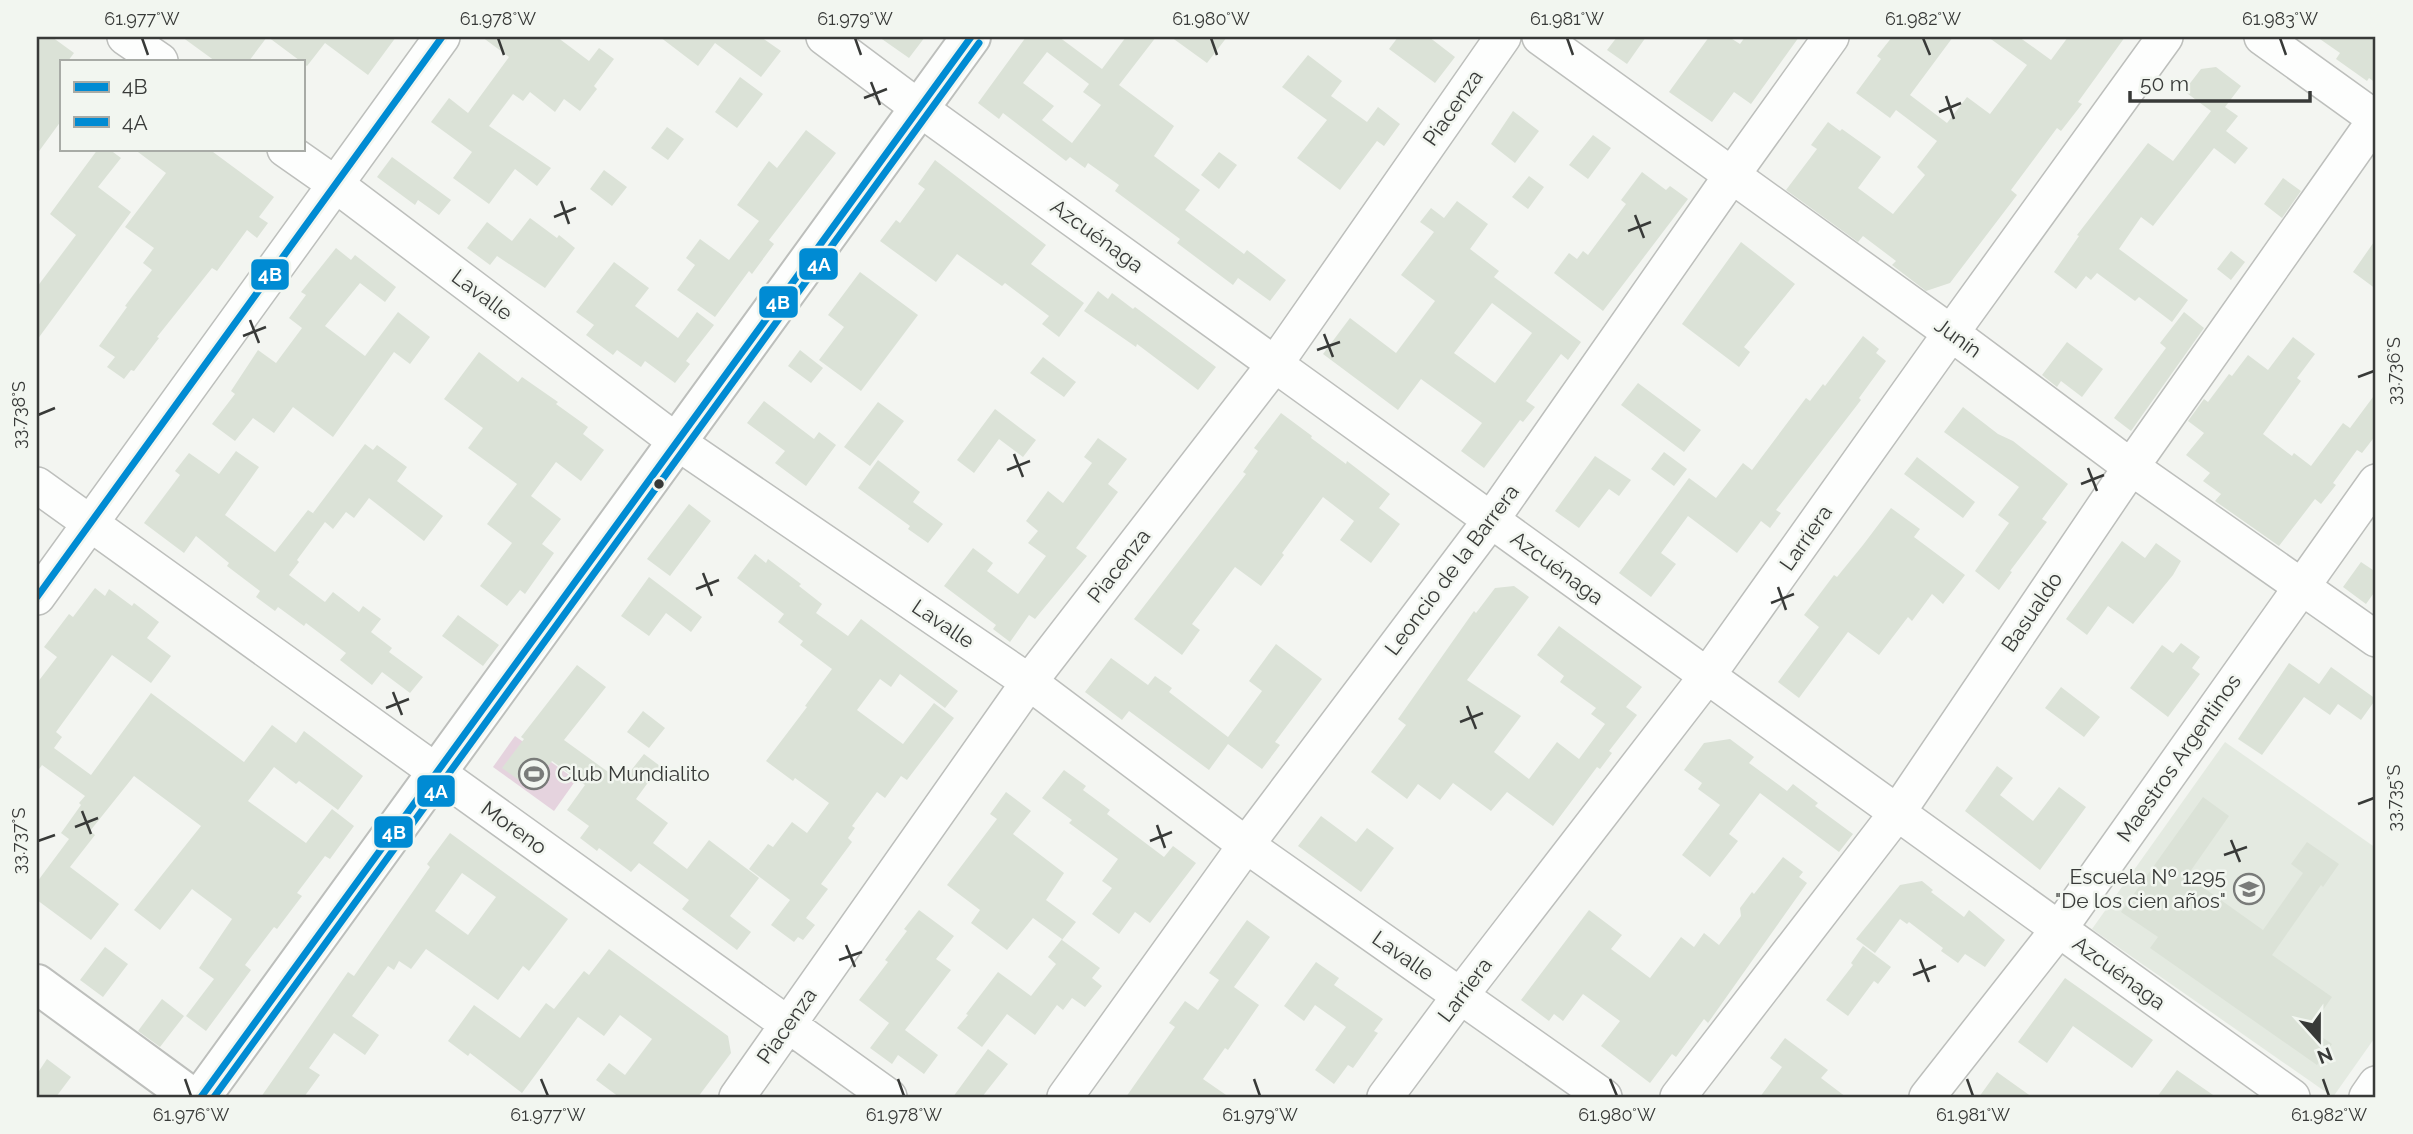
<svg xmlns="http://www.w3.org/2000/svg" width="2413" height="1134" font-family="Raleway,sans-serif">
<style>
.built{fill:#e4eae1}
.green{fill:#e5d3de}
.building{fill:#dbe2d7;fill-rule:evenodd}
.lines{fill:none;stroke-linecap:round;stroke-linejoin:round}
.minor-casing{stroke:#bdbfbc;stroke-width:38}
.major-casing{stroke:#bdbfbc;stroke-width:42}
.minor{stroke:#fdfefd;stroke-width:35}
.major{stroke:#fdfefd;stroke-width:38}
.bus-1-casing{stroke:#f2f6f0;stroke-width:12}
.bus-2-casing{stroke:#f2f6f0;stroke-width:12}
.bus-1{stroke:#008bd3;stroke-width:7}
.bus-2{stroke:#008bd3;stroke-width:7}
.ticks{fill:none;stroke:#383a38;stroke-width:2.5}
.bus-dot{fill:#383a38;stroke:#f2f6f0;stroke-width:2.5}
.labels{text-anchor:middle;stroke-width:5;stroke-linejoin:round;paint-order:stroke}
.street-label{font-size:21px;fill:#383a38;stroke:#f2f6f0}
.poi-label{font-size:21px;fill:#383a38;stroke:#f2f6f0;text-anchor:start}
.line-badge{stroke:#f2f6f0;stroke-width:2.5}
.badge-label{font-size:19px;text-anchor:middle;font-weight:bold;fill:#fff}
.neatline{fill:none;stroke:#383a38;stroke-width:2.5}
.ticks-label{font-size:18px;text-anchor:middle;fill:#383a38}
</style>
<rect width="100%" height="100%" fill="#f3f5f1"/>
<path class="built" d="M2225,742L2376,848V1036L2333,1097L2092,929Z"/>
<path class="green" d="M515,736L576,780L554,811L493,767Z"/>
<path class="building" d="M37,37H52L74,53L68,61H61V121L37,154Z
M182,37H267L249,61H215Z
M268,37H396L368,75L325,43L307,66Z
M482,37H557L589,61L599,48L614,59L594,86L597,89L580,111L564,99L555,112L530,92L523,101L513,94L489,126L551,168L537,186L515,169L489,204L453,178L472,152L431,122L449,98L468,113L509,57Z
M660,37H761L781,51L761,77L715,43L698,66Z
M879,37H925L909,58Z
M1026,37H1059L1102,69L1126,37H1156L1119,85L1174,126L1154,156L1200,190L1185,210L1244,254L1247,250L1286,280L1270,301L1238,278L1233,285L1177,243L1180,239L1115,191L1119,185L1088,163L1085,168L1070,157L1066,161L1003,113L999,119L978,103ZM1047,52L1089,84L1083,92L1101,105L1072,143L1042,120L1054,106L1023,83Z
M1171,37H1227L1207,63Z
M1398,37H1429L1455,57L1435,83L1389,49Z
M1617,37H1646L1627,64L1607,50Z
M1709,37H1729L1740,44L1745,37H1799L1751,104L1734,92L1712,122L1669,92Z
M1892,37H1953L1910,95L1947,123L1967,97L1990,114L2027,65L1988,37H2019L2051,60L2068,37H2125L2078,102L2082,104L2061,131L2057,128L2011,190L2017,195L1950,283L1926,291L1892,265L1896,261L1863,236L1858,242L1786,190L1817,149L1811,145L1828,122L1840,131L1842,129L1881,157L1858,188L1893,214L1925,175L1917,167L1937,141L1896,110L1890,118L1856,93L1881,59L1877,56Z
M2317,37H2376V83L2369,78L2367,81L2336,59L2340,53Z
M1308,55L1342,81L1331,96L1367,122L1378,107L1400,124L1384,146L1377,141L1340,190L1297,158L1327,120L1282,87Z
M2216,67L2241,86L2225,107L2238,116L2226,131L2248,148L2235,164L2214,148L2153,226L2141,217L2119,249L2188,300L2172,322L2139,297L2135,301L2097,273L2091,280L2086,276L2076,289L2054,272L2079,236L2077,235L2148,143L2173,161L2211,111L2184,91L2201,69Z
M740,77L763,94L737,128L715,112Z
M1513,111L1539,131L1515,163L1491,144Z
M667,127L684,139L668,160L651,148Z
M806,130L836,153L769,240L774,244L752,274L749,271L715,317L677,290L695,265L686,258L700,239L729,260L759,221L737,205L769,161L777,168Z
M1593,135L1611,148L1588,179L1569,165Z
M98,149H109L121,158L98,187L131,212L37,340V287L76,235L50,214Z
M134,149H209L274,197L259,217L268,223L257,238L247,230L217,271L212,268L157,337L159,338L134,371L131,370L124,379L107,367L115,357L99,346L127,307L125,306L152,270L143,263L154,248L125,227L166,173Z
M1219,152L1237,165L1219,189L1201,175Z
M392,157L451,200L439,215L418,200L415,205L377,177Z
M935,160L1046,245L1031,264L1084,303L1059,337L1042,324L1049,316L1005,283L1002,286L957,254L936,282L880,241L896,220L900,223L925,189L918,184Z
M604,170L627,187L612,206L590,189Z
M1642,172L1666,190L1670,186L1688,199L1603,311L1554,273L1569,253L1577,259L1583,251L1588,255L1626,204L1621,200Z
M1529,176L1544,187L1528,209L1512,197Z
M2283,178L2301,191L2282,218L2264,204Z
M1457,201L1488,224L1470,249L1499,271L1494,277L1581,342L1568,360L1561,354L1526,401L1535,407L1523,422L1520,420L1484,468L1461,451L1482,423L1421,379L1398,410L1323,354L1350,318L1396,353L1435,301L1401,275L1434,232L1420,222L1431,208L1444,218ZM1492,303L1532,333L1495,383L1454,353Z
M530,218L557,238L559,235L575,248L545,288L497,256L490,265L467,248L487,222L512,241Z
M2376,239V289L2353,272Z
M1741,242L1795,284L1744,347L1750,352L1739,367L1682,324Z
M336,248L351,260L355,255L396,287L385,302L360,283L325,326L365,356L398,312L430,337L410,364L394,352L333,437L293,407L274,433L253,418L235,441L212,424L235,394L231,391L258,350L276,363L302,328L289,318L306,295L301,292Z
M2231,251L2245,262L2231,280L2217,269Z
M614,262L649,288L635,306L678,338L697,312L714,325L686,361L690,364L675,383L645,361L641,367L617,350L613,355L586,335L594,325L576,312Z
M860,272L918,315L861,391L819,360L844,327L828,315Z
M1098,291L1108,299L1112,293L1133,309L1135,307L1216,367L1198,390L1137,344L1136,347L1084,311Z
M2184,312L2204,328L2131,431L2114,418L2166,348L2160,343Z
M1863,336L1879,349L1876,353L1886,361L1859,398L1861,400L1776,510L1781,513L1770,528L1761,521L1737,553L1688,516L1661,553L1676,564L1651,597L1619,573L1689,478L1716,498L1743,463L1752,470L1806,398L1810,401L1823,384L1825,386Z
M2293,337L2315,354L2297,378L2301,381L2263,434L2292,456L2294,453L2311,466L2343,423L2350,428L2376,393V435L2362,453L2357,450L2333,483L2336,485L2321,504L2315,499L2279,546L2215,501L2221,494L2203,481L2210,473L2186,455L2204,433L2188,421L2204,399L2208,402L2229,374L2232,376L2248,355L2268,370Z
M2067,342L2103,369L2082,397L2061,381L2057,387L2042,375Z
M800,350L823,368L811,383L788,366Z
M479,352L518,382L522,377L558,402L556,404L588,427L583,434L604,450L581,481L556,462L531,496L561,519L542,544L554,553L525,594L520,590L507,606L480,586L512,543L487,524L517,484L468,448L483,428L444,399Z
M1043,357L1076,382L1064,397L1030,373Z
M1638,383L1701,430L1684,452L1621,405Z
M764,401L814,439L819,432L836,445L806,486L775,463L785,451L747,423Z
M878,402L904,421L870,466L844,447Z
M1963,407L1998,434L2013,441L2068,484L2042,519L2047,522L2010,571L2012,572L1999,590L1975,571L2009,523L1998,515L2019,487L1944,432Z
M995,409L1036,440L1023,457L999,439L974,473L957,460Z
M1281,413L1312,436L1311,438L1346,464L1347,461L1390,494L1379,508L1400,524L1371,563L1340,540L1354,521L1323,497L1282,553L1284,555L1261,586L1235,567L1192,624L1200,630L1182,655L1134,619L1246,474L1243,472L1258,451L1254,448Z
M1098,438L1127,459L1108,484L1118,492L1076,548L1087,556L1035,619L1029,615L1010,642L993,629L996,625L944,586L973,548L993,563L987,571L1018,594L1046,556L1028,543L1038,531L1026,521L1048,491L1063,503L1092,463L1084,457Z
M365,444L373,450L377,445L407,467L397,481L443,516L424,541L369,498L354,518L346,512L333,529L325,522L297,560L299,562L289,575L325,602L333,592L359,612L363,606L381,619L371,632L392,648L389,652L423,677L410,693L382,672L372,685L340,660L346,653L306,623L304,626L278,607L275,611L256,597L260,591L227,566L229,563L196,536L184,553L144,523L180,475L175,471L189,453L219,474L236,451L259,467L225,515L275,552L308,510L316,515L313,513Z
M1664,452L1687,469L1674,486L1651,469Z
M1595,456L1631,480L1619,496L1609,489L1579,528L1555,511Z
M1917,457L1975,502L1963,518L1904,474Z
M878,460L920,492L913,502L943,524L928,543L908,529L910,526L858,488Z
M689,504L711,521L670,576L647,559Z
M1891,508L1920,529L1914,537L1965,575L1943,604L1932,594L1912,621L1908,617L1879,655L1848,632L1799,698L1778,682L1819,627L1804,615L1834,575L1837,577L1863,545Z
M2122,541L2145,558L2156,543L2181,561L2173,575L2133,624L2108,606L2087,635L2066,619Z
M755,554L766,563L768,559L801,584L799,586L822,604L816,613L848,636L861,619L958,691L945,708L900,674L891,687L880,679L857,710L903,744L934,703L954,718L907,780L901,776L885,798L877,792L852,826L855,828L848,838L852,842L821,884L828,889L806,918L815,925L803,940L798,937L794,942L771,925L790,900L749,869L768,844L773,847L792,822L807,833L829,803L795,778L793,781L766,761L807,707L805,706L832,669L800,645L803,641L778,622L784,614L737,578Z
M2361,562L2376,572V590L2366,604L2343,587Z
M649,577L702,617L691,632L666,613L649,636L621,616Z
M1514,586L1529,597L1467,680L1521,716L1494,752L1529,779L1557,742L1579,759L1605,724L1591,714L1596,708L1560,682L1564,676L1537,655L1559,626L1642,687L1626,707L1637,715L1609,751L1612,753L1600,769L1597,767L1553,826L1507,792L1491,811L1453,783L1440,800L1418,784L1407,799L1371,772L1406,725L1398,719L1474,611L1476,613L1495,588Z
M95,588L105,596L109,589L132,606L134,603L159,622L147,638L171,656L151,683L112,655L56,732L62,737L54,748L91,775L151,693L244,762L272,725L296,743L304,731L363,776L338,810L299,781L296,784L274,767L248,801L306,843L332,809L354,826L330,859L325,856L297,893L302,896L277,929L274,927L245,965L251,970L206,1031L186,1016L214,979L199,968L232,919L192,889L160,930L134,910L201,826L134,776L90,831L95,835L70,867L119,904L91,940L37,900V882L69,839L61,833L81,805L79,803L85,796L42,765L37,772V683L57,657L44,647L69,614L73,617Z
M458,615L499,645L483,666L442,636Z
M2181,643L2200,657L2192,668L2200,674L2168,717L2130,688L2162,645L2173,653Z
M1276,644L1322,679L1275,742L1280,745L1262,769L1228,744L1209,770L1129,711L1122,720L1085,692L1111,658L1148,685L1155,676L1172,688L1169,692L1228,737L1262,691L1249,681Z
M2289,663L2319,684L2331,667L2376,699L2361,720L2338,704L2330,715L2304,697L2262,755L2238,739Z
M577,665L606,687L564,740L622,782L644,754L660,766L636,799L668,823L653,843L687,869L709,840L759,878L730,916L751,932L737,950L682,909L689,900L639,863L631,872L599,848L597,851L580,838L589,826L567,810L585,785L552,761L531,789L502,768L524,739L521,737Z
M2061,687L2100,717L2084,737L2045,708Z
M643,711L665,728L649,748L627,732Z
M1730,739L1754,757L1749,763L1787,791L1793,784L1818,803L1815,806L1853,834L1839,852L1760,793L1729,834L1738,841L1710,877L1682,855L1720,805L1698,789L1702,783L1684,770L1704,743Z
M1997,766L2013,778L2000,795L2033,821L2059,787L2086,807L2040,870L1965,811Z
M1064,770L1086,786L1083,790L1110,810L1107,814L1164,857L1173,846L1196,863L1150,923L1135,912L1119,934L1092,914L1112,888L1102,881L1118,859L1069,823L1072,820L1042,798Z
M1006,792L1031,811L1013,834L1064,873L1046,900L1076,922L1062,940L1100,968L1092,978L1102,986L1085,1007L1072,998L1063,1010L1057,1005L1035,1035L1007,1014L982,1047L957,1028L968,1015L966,1014L998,972L1031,996L1056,964L1048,957L1062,939L1033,918L1007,950L971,923L980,910L947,885L997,819L990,814Z
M2203,797L2229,816L2187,876L2263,930L2303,873L2291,864L2307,842L2339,864L2323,887L2321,885L2272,955L2332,997L2310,1029L2332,1044L2317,1065L2150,948L2158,937L2121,912Z
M1321,816L1356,842L1367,828L1394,848L1361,892L1298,846Z
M450,833L568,919L529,971L523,966L498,1000L426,949L411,969L399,961L394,970L388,966L352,1016L379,1035L365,1055L334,1033L309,1068L320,1075L304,1097H261L348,972L354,976L430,867L427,864ZM462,873L496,897L468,935L435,911Z
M1783,857L1803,872L1799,877L1807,883L1708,1023L1704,1019L1676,1057L1672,1054L1650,1083L1601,1046L1620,1021L1583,994L1563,1021L1554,1014L1549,1021L1521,1000L1589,910L1622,935L1611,949L1650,978L1681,937L1694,947L1704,933L1719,945L1741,916L1740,908L1752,892L1754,894Z
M1922,881L1933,890L1931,892L1964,917L1969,910L2005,940L1985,967L1965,954L1958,963L1941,951L1943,948L1909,922L1907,924L1900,919L1875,953L1856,939L1900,885Z
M919,910L954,936L936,959L951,970L905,1030L938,1055L924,1074L898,1055L892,1064L870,1048L889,1023L859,1000L888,962L885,960L907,931L904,929Z
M1247,920L1270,937L1234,987L1259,1005L1228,1050L1225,1048L1203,1079L1229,1097H1126L1175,1027L1169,1023L1185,1001L1198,1010L1219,980L1209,973Z
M1863,946L1891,967L1878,984L1874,981L1848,1016L1826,1000L1853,965L1851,963Z
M105,947L128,964L103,997L80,980Z
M609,949L728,1036L731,1053L698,1097H619L596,1080L609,1063L625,1075L652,1039L620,1015L604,1036L578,1017L522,1093L470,1053L468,1056L448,1041L474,1005L520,1038L546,1003L554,1009L584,971L589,975Z
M1316,962L1339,978L1334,985L1383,1019L1374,1031L1378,1033L1353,1068L1348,1065L1334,1084L1315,1070L1346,1027L1315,1005L1304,1021L1284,1006Z
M2065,978L2153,1040L2132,1068L2073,1026L2047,1063L2018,1042Z
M162,999L184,1016L160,1047L138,1031Z
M1785,1038L1828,1070L1821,1078L1846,1097H1760L1782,1067L1770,1058Z
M988,1049L1008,1064L982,1097H953Z
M47,1059L71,1077L56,1097H37V1074Z
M2177,1070L2216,1097H2157Z
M1997,1072L2032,1097H1979Z"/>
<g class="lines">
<g class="minor-casing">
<path id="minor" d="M125,37L160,61
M824,37L919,108L2292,1097
M1540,37L1951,333L2131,467L2376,639
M2262,37L2376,119
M285,149L335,184L677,442L1029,682L1246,845L1604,1097
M37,485L889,1097
M37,597L442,37
M737,1097L1029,682L1275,364L1503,37
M1065,1097L1246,845L1491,520L1732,175L1831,37
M1385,1097L1460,996L1707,676L1951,333L2165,37
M1678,1097L1897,813L2131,467L2376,119
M1927,1097L2059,929L2376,482
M2367,1097L2376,1084"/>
</g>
<g class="major-casing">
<path id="major" d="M37,984L182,1090L185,1097
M201,1097L971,37"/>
</g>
<use href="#minor" class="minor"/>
<use href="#major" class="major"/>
<g class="bus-1-casing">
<path id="bus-1" d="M37,597L442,37
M201,1097L971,37"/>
</g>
<g class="bus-2-casing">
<path id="bus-2" d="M214,1097L979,43"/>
</g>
<use href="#bus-1" class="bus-1"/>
<use href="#bus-2" class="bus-2"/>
</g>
<path class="ticks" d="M142,38L148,55M498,38L504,55M855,38L861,55M1211,38L1217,55M1567,38L1573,55M1923,38L1930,55M2280,38L2286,55M871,82L880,105M1946,96L1954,119M864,98L887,89M1939,112L1961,103M561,201L569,224M1635,215L1644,238M554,217L576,208M1628,231L1651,222M250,320L259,343M1324,334L1333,357M243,336L266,327M1317,350L1340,342M2358,377L2374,371M38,415L55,408M1014,454L1023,477M2088,468L2097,491M1007,470L1030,461M2081,484L2104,475M703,573L712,596M1778,587L1786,610M696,589L719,580M1771,603L1794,594M393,692L402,715M1467,706L1476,729M386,708L409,699M1460,722L1483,713M2358,804L2374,798M82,811L91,834M1157,825L1165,848M75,827L98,818M2231,840L2240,862M38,841L55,835M1150,841L1172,832M2224,855L2247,847M846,945L855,967M1920,959L1929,982M839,960L862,952M1913,975L1936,966M185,1079L191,1096M541,1079L548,1096M898,1079L904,1096M1254,1079L1260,1096M1610,1079L1617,1096M1967,1079L1973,1096M2323,1079L2329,1096"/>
<defs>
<g id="stadium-ring" transform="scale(1.575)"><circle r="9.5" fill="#f2f6f0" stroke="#797b79" stroke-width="1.5"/><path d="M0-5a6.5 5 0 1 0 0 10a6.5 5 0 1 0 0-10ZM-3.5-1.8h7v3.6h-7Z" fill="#797b79"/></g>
<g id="school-ring" transform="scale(1.575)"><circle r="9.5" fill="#f2f6f0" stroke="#797b79" stroke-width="1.5"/><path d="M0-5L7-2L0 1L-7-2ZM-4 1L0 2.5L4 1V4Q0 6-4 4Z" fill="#797b79"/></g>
</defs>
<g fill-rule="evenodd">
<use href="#stadium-ring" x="534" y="774"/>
<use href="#school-ring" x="2249" y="889"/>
</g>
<circle class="bus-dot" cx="659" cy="484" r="6"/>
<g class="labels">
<g class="street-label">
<text transform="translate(1453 108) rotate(-55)" y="7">Piacenza</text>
<text transform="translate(1097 236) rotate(36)" y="7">Azcuénaga</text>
<text transform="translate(482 295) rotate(37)" y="7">Lavalle</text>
<text transform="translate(1958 338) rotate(36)" y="7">Junín</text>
<text transform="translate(1806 538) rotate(-55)" y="7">Larriera</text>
<text transform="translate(1119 566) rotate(-52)" y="7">Piacenza</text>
<text transform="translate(1557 568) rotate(36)" y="7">Azcuénaga</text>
<text transform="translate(1452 570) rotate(-53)" y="7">Leoncio de la Barrera</text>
<text transform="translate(2032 612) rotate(-56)" y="7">Basualdo</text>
<text transform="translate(943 624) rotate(34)" y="7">Lavalle</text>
<text transform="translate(2179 758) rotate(-55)" y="7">Maestros Argentinos</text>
<text transform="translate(514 828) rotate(36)" y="7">Moreno</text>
<text transform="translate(1403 956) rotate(35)" y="7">Lavalle</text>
<text transform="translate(2119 973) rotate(36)" y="7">Azcuénaga</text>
<text transform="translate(1465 990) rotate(-53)" y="7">Larriera</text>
<text transform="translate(787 1026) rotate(-55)" y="7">Piacenza</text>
</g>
<g class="poi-label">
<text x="557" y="781">Club Mundialito</text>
<text x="2226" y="884" text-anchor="end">Escuela Nº 1295<tspan x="2226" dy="24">"De los cien años"</tspan></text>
</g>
</g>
<g class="line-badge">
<rect x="798" y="247" width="41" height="34" rx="7" fill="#008bd3"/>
<rect x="250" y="258" width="40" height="33" rx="7" fill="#008bd3"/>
<rect x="758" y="285" width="41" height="34" rx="7" fill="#008bd3"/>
<rect x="416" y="774" width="40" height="34" rx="7" fill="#008bd3"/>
<rect x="373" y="815" width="41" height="34" rx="7" fill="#008bd3"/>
</g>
<g class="badge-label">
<text x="819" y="271">4A</text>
<text x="270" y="281">4B</text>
<text x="778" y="309">4B</text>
<text x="436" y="798">4A</text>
<text x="394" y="839">4B</text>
</g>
<rect width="2413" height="1134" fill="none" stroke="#f2f6f0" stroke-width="77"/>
<rect x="60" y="60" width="245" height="91" fill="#f2f6f0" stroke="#a8aba6" stroke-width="2"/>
<rect x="74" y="82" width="35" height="10" fill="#008bd3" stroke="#a8aba6" stroke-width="2"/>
<text x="122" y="94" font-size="21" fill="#383a38">4B</text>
<rect x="74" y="117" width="35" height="10" fill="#008bd3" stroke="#a8aba6" stroke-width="2"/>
<text x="122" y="130" font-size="21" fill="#383a38">4A</text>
<g transform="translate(2319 1040) rotate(159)" stroke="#f2f6f0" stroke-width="5" paint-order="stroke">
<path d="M0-5L12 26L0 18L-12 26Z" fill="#383a38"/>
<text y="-10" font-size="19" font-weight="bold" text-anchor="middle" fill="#383a38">N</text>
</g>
<path d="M2130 91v10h180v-10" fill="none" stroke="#383a38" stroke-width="3.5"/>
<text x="2140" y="91" font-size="21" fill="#383a38" stroke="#f2f6f0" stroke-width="5" paint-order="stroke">50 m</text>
<rect x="38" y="38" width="2336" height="1058" class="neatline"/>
<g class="ticks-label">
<text x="142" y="25">61.977°W</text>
<text x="498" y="25">61.978°W</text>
<text x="855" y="25">61.979°W</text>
<text x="1211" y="25">61.980°W</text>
<text x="1567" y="25">61.981°W</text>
<text x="1923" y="25">61.982°W</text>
<text x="2280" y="25">61.983°W</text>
<text transform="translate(2394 371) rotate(-90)" y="6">33.736°S</text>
<text transform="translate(19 415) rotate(-90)" y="6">33.738°S</text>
<text transform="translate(2394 798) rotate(-90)" y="6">33.735°S</text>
<text transform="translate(19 841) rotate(-90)" y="6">33.737°S</text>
<text x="191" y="1121">61.976°W</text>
<text x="548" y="1121">61.977°W</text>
<text x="904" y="1121">61.978°W</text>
<text x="1260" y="1121">61.979°W</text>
<text x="1617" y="1121">61.980°W</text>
<text x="1973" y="1121">61.981°W</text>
<text x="2329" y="1121">61.982°W</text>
</g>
</svg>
